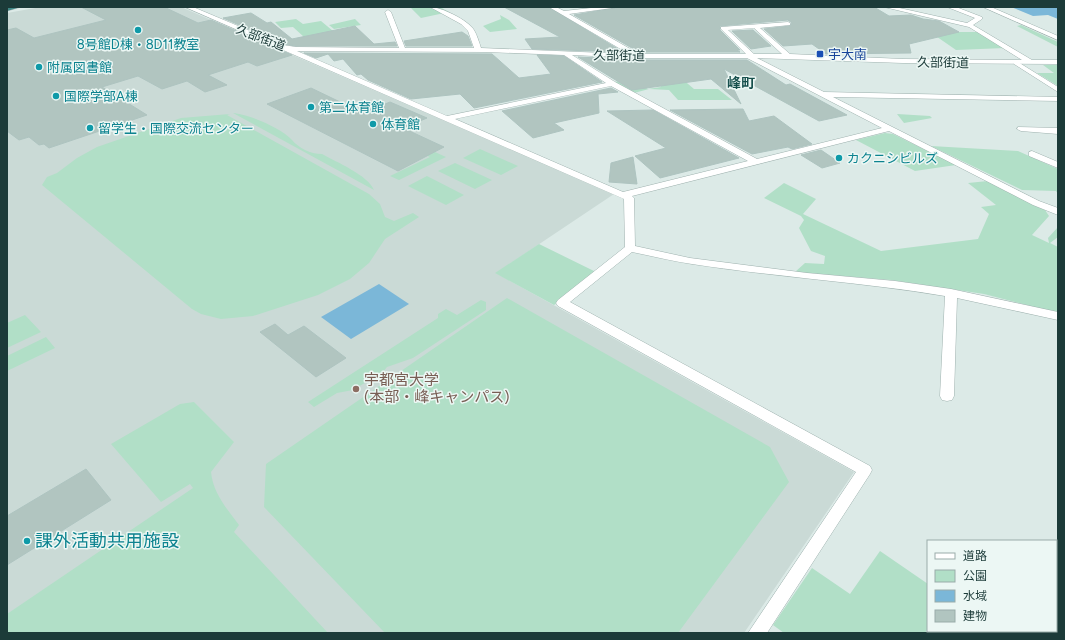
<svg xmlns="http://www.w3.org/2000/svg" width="1065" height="640" font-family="Figtree,'Noto Sans JP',sans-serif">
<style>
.built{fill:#cadad6}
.green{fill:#b1dfc7}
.water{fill:#7bb7d8}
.building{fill:#b1c5c0;stroke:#aec4c0}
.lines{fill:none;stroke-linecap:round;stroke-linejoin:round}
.minor-casing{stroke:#9fb2af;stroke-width:1}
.tertiary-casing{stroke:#9fb2af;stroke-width:1}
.trunk-casing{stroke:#bbc4c4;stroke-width:1}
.minor{fill:#fff;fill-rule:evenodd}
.tertiary{fill:#fff;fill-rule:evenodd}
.trunk{fill:#408886;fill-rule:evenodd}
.culture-dot{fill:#0f9aa8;stroke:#ecf7f4;stroke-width:1.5}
.transit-dot{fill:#1a4fb4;stroke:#ecf7f4;stroke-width:1.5}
.education-dot{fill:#8d6e63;stroke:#ecf7f4;stroke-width:1.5}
.labels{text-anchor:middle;stroke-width:3;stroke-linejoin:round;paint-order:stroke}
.far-street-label{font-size:13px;fill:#1c3b39;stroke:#ecf7f4}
.far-culture-label{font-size:13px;fill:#0d838f;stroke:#ecf7f4;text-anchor:start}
.far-transit-label{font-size:13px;fill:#164399;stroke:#ecf7f4;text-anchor:start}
.far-quarter-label{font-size:14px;font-weight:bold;fill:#164f4c;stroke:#ecf7f4}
.education-label{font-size:15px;fill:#785e54;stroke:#ecf7f4;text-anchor:start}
.near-culture-label{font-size:18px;fill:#0d838f;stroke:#ecf7f4;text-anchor:start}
</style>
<rect width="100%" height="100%" fill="#dceae7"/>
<path class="built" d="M41,7H181L614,194L496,273L854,472L744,633H7V13Z"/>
<path class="green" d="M417,7H440L449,12L421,18L411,8Z
M500,15L509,20L517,29L490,32L483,26L501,19Z
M296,19L303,24L321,21L333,31L304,37L293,27L281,28L275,22Z
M355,19L361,25L334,29L329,25Z
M1021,25L1058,42V47L1017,26Z
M930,32H978L1005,48L956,50Z
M1043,65H1058V86L1037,73H1054Z
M674,72L694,89H718L732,100H678L669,90L649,89L634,93L614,82L632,79L648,89L661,87L649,73Z
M233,113C248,114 281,128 292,140C299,148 310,154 322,154C336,162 368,175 374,190Z
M230,114L227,115L369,194L380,204L385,217L394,221L413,213L419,217L385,239L369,263L350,279L318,295L253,316L221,319L201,314L192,309L42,185L47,177L57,173L77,158L97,147L181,118Z
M897,114L930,116L932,118L904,123Z
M885,133L893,134L956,165L915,171L856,140Z
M395,134L446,157L399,180L390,176L430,157L387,138Z
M931,146L1018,151L1058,169V194L1056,191L1022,190Z
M480,149L518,166L501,175L463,158Z
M455,163L492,180L475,189L438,171Z
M427,176L464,195L446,205L408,186Z
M988,181L1045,210L1049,216L1032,235L1049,243L1048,238L1058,227V237L1050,243L1058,247V313L984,294L891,280L795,272L805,263L824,264L825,256L811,251L799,228L804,220L801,216L764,198L784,183L816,199L803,214L881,251L978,239L989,214L981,207L996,205L968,183Z
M539,244L596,272L554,305L495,273Z
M507,298L770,447L789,482L678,633H385L264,507L266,464Z
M481,300L486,302V310L413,358L387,367L383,372L353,390L337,393L314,407L308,402L438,318V314L446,309L457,315Z
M25,315L41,332L7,348V323Z
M46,337L55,348L7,371V356Z
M194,402L234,442L211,472C213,493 227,509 239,525L234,532L328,633H7V614L193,488L190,484L161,502L111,444L180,404Z
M880,551L928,584V628L925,633H784L773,625L812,568L850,594Z"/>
<path class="water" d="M1011,7L1058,8V19L1048,15L1033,16Z
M379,284L409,304L351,339L321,317Z"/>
<path class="building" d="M81,7H164L198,23L211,20L292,55L257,66L248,62L208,75L227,85L205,92L187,81L162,89L138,76L102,87L147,115L49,148L44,144L39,145L29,137L19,140L7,131V30L16,28L34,38L106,20Z
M504,7H548L623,52L532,49L525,39L560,37Z
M620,7H874L889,16L911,15L923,19L939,21L959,32L909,44L911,53L826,54L812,44L783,46L764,29L790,26L792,23L788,20L720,26V30L740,50H737L740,52H639L574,15Z
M251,13L267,23L271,22L292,39L355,26L374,44L395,42L397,46H296L283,44L223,18Z
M753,30L771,46L751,49L732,31Z
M462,32L468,36L472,46H406L404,41Z
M304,53L492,54L519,78L551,74L537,55L564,56L602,82L474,108L460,94L411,99L368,80L361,74L357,75L343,59L334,61L328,54L316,58Z
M578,57L638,60H747L786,85L790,84L847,115L819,121L724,69L741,104L711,79L632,90Z
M311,88L363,113L390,102L427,118L403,128L444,147L398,171L267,104Z
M611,88L618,92L598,94L599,113L554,123L564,130L533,138L502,111Z
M743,109L749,121L774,116L812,144L792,149L788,147L752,154L670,110Z
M653,110L739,158L660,178L635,156L666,148L607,111Z
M821,150L840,163L822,168L801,155Z
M633,157L637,184L609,182L611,163Z
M275,324L288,335L304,326L346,358L316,377L260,332Z
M86,469L111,500L7,565V516Z"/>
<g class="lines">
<g class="minor-casing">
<path id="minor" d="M185,7H193L283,45L296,47L399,48L385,12L388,10L391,12L405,48H474L468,31L461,24L430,7C441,7 468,20 474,30C477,35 479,42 481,48L629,54L549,7H556L564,11L600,7H619L569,14L639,54H746L721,29V27L788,22L790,23V25L760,28L790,54L903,59L1022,60L969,27L884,7H895L967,23L975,18L947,7H956L982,17V19L973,25L1032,60H1058V64L903,63L757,58L824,92L1058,97V101L833,97L1039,201L1058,208V215L1033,205L889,131L632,196L634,198L635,246L690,258L807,273L895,281L951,289L1058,312V320L957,298L954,396L952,400L947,401L942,400L940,396L945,296C861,282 776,277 692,264C672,261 652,256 632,252L570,302L870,466L872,470L870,474L767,633H748L856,472L558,306L556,303L558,300L625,247L624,199ZM754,28L782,54H754L728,30ZM297,51L486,52L564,55L606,83L447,116ZM572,55L638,58H747L882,128L757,159L615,82ZM611,86L748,161L623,192L455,119Z
M1018,127L1058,128V134L1021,131L1017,129Z
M1032,151L1058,162V168L1029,156V152Z"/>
</g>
<g class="tertiary-casing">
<path id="tertiary" d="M983,7H991L1058,36V40Z
M1014,62H1018L1058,87V92L1014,64Z"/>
</g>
<g class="trunk-casing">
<path id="trunk" d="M7,7H21L7,11Z"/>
</g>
<use href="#minor" class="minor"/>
<use href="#tertiary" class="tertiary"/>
<use href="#trunk" class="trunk"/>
</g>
<g class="culture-dot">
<circle cx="138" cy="30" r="4"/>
<circle cx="39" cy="67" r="4"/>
<circle cx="56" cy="96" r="4"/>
<circle cx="311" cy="107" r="4"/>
<circle cx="373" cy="124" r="4"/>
<circle cx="90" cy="128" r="4"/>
<circle cx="839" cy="158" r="4"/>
<circle cx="27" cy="541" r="4"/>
</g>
<rect class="transit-dot" x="816" y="50" width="8" height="8" rx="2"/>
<circle class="education-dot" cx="356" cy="389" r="4"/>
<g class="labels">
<g class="far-street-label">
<text transform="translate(261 37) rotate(21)" y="5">久部街道</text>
<text transform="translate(619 55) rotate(1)" y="5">久部街道</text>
<text transform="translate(943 62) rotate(1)" y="5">久部街道</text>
</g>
<g class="far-culture-label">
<text x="138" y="49" text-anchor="middle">8号館D棟・8D11教室</text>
<text x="47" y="72">附属図書館</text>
<text x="64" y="101">国際学部A棟</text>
<text x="319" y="112">第二体育館</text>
<text x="381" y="129">体育館</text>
<text x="98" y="133">留学生・国際交流センター</text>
<text x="847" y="163">カクニシビルズ</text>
</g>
<g class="far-transit-label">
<text x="828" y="59">宇大南</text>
</g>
<g class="far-quarter-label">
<text x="741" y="88">峰町</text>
</g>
<g class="education-label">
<text x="364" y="385">宇都宮大学<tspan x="364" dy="17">(本部・峰キャンパス)</tspan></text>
</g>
<g class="near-culture-label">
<text x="35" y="547">課外活動共用施設</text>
</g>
</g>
<rect width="1065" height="640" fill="none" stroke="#1c3b39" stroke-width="16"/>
<rect x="927" y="540" width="130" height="92" fill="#ecf7f4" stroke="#99aca9"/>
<rect x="935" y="553" width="20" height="6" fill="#ffffff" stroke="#99aca9"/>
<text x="963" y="560" font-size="12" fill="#1c3b39">道路</text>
<rect x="935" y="570" width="20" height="12" fill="#b1dfc7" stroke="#99aca9"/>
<text x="963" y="580" font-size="12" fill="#1c3b39">公園</text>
<rect x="935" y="590" width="20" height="12" fill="#7bb7d8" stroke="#99aca9"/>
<text x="963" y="600" font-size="12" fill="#1c3b39">水域</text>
<rect x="935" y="610" width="20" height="12" fill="#b1c5c0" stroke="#99aca9"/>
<text x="963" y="620" font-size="12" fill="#1c3b39">建物</text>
</svg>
